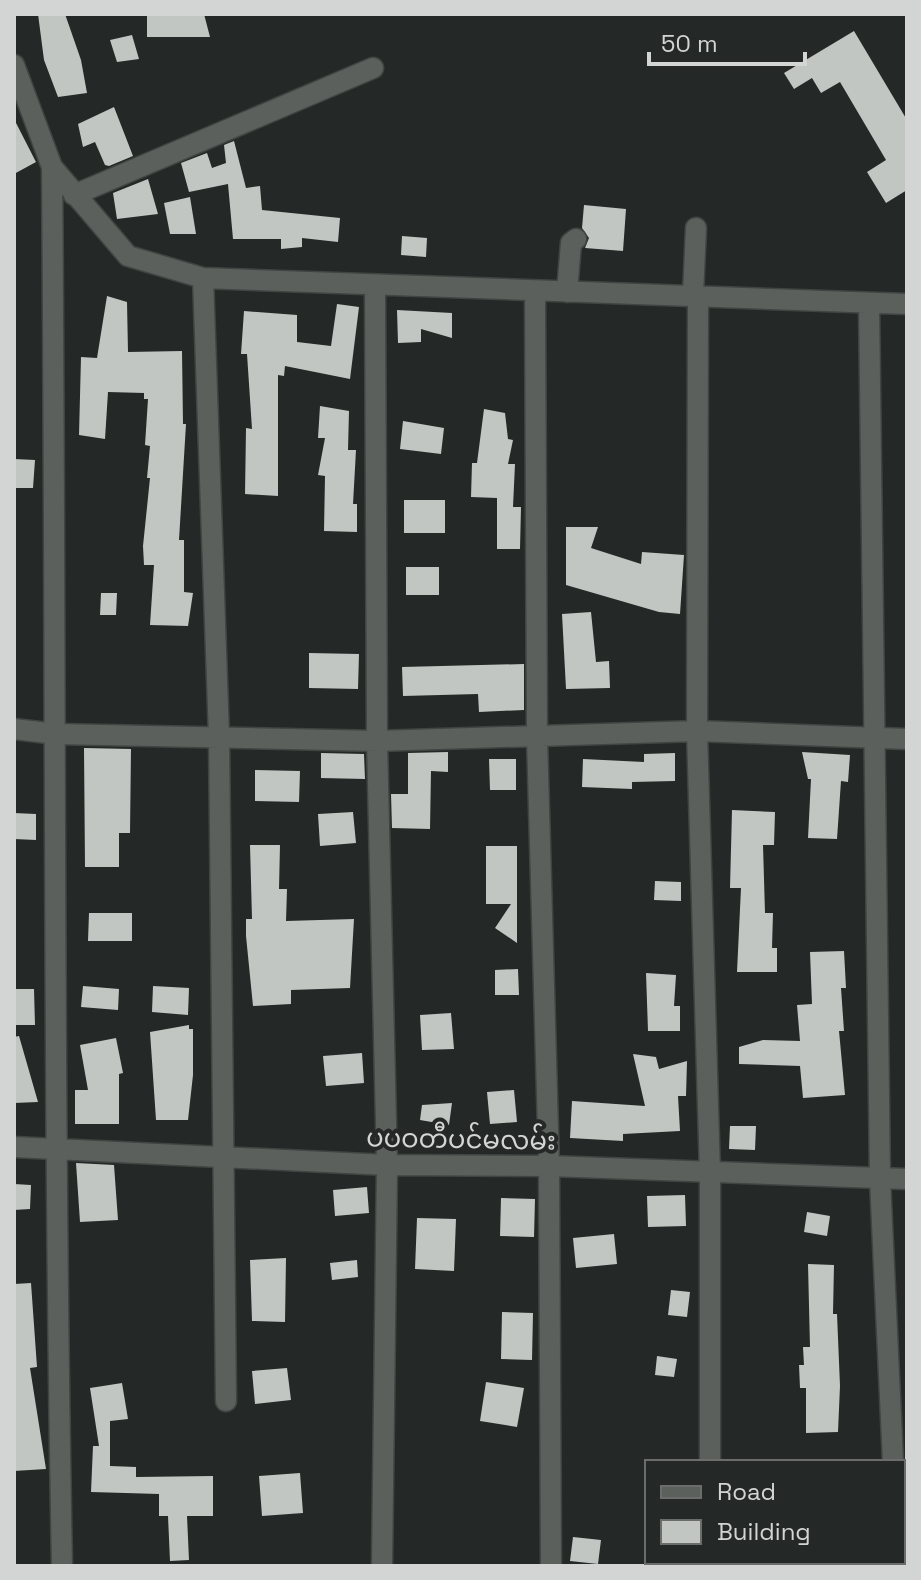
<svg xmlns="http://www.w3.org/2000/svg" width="921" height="1580" font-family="'Space Grotesk','Noto Sans Myanmar',sans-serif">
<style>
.building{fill:#c1c6c3}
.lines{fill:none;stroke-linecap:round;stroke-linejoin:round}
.minor-casing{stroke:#404442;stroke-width:23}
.minor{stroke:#5b605d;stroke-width:20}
.labels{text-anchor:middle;stroke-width:8;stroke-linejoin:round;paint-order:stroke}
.street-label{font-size:26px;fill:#d3d5d4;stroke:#242826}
</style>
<rect width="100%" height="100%" fill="#242826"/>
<path class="building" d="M38,14H65L81,60L87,93L58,97L44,60Z
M147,14H204L210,37H147Z
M854,31L907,120V190L886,203L867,172L886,160L840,82L821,93L812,78L794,89L784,73Z
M132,35L139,59L117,62L110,40Z
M114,107L133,156L109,166L105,165L95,142L83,147L78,124Z
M14,119L36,162L14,174Z
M234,141L246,188L260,186L262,210L340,218L338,242L302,238V247L281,249V239H233L228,184L189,192L181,163L207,153L212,168L226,163L224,145Z
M148,179L158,214L117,219L113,193Z
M190,197L196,234H170L164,203Z
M584,205L626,209L623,251L585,248L589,238L582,228Z
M402,236L427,238L426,257L401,255Z
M107,296L127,302L128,352L182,351L183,424H186L179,540H184V592L193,593L188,626L150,625L154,565H144L143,546L150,478H147L150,446L145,445L148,399H144V393L108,392L105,439L79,435L81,357L97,358Z
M337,304L359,307L350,379L285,366L284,376L278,375V496L245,494L246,428L252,429L247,354H241L244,311L297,315V342L331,346Z
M397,310L452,313V338L421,329V342L398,343Z
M320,406L349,411L348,450H356L353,504H357V532L324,531L325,476L318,475L325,438H318Z
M484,409L505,413L508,439L513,440L508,464H515L513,507H521L520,549H497V498L471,497L472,463H477Z
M403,421L444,428L441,454L400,449Z
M14,459L35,460L33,488H14Z
M404,500H445V533H404Z
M566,527H598L591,548L641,564L642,552L684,555L680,614L659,612L566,585Z
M406,567H439V595H406Z
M101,593H117L116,615H100Z
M591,612L596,662L609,661L610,688L566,689L562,614Z
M309,653L359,654L358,689L309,688Z
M524,664V710L479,712L478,694L403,696L402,667Z
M84,748L131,749L130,833H119V867H85Z
M448,752V772L431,771L430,829L392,828L391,794H408V753Z
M802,752L850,755L848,782L841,781L837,839L808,838L811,779H808Z
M321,753L364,754L365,779L321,778Z
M675,753V781L632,782V789L582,787L583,759L644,762V754Z
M489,759H516V790H490Z
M255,770L300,771L299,802L255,801Z
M732,810L775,812L774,845H763L765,913H773L772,948H777V972H737L741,888H730Z
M353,812L356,843L320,846L318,814Z
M14,813L36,814V840L14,839Z
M250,845H280L279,889H287L286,921L354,919L350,988L291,990V1004L253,1006L246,936V919H252Z
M486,846H517V943L495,928L511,904H486Z
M655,881L681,882V901L654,900Z
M89,913H132V941H88Z
M844,951L846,988H841L844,1031H839L845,1095L803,1098L800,1066L739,1064V1047L763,1040L800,1041L797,1005L812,1004L810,952Z
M518,969L519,995H495V970Z
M646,973L676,975L674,1006H680V1031H648Z
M83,986L119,989L118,1010L81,1007Z
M153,986L189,988L188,1015L152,1012Z
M14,989H34L35,1025H14Z
M451,1013L454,1049L422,1050L420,1015Z
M189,1025V1029H193V1075L188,1120H156L150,1032Z
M19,1036L38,1102L14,1103V1037Z
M116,1038L123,1073L119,1074V1124H75V1090H88L80,1045Z
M362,1053L364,1083L326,1086L323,1056Z
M633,1054L656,1057L659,1069L687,1061L686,1096H678L680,1131L623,1134V1141L570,1138L572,1101L645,1106Z
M514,1090L517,1122L490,1124L487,1092Z
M452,1103L449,1125L420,1120L422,1105Z
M730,1126H756L755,1150L729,1149Z
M76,1163L114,1165L118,1220L80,1222Z
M14,1184L31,1185L30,1209L14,1210Z
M367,1187L369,1213L335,1216L333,1190Z
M685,1195L686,1226L648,1227L647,1196Z
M501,1198L535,1199L534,1237L500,1236Z
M807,1212L830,1216L827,1236L804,1232Z
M417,1218L456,1219L454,1271L415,1269Z
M614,1234L617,1264L576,1268L573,1238Z
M286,1258L285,1322L252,1321L250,1260Z
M357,1260L358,1277L332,1280L330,1263Z
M808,1264L834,1265L833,1314H837L840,1386L838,1432L806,1433V1388H800L799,1365H804L803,1347H810Z
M31,1283L37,1367L30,1368L46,1469L14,1471V1284Z
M671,1290L690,1292L687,1317L668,1315Z
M502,1312L533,1313L532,1360L501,1359Z
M657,1356L677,1359L674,1377L655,1375Z
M287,1368L291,1400L255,1404L252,1371Z
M486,1382L524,1388L517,1427L480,1421Z
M122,1383L128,1419L110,1421V1466L136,1467V1477L213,1476V1516H187L189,1560L170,1561L168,1516H159V1494L91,1492L93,1446H99L90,1388Z
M300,1473L303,1513L262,1516L259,1476Z
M573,1537L601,1540L598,1564L570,1561Z"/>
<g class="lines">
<g class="minor-casing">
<path id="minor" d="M14,65L52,167L128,256L203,278L907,304
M52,167C56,633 53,1100 62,1566
M74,195L373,68
M203,278L219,737L226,1401
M375,285L377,741L387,1165L382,1566
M535,291L537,737L549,1166L551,1566
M567,292L571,243L576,239
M693,295L696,228
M698,295L697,731L710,1174V1462
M869,303L880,1179L893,1462
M14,729L56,734L377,741L697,731L907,739
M14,1147L387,1165L549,1166L907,1179
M897,1562V1566
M709,1566V1562"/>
</g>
<use href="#minor" class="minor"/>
</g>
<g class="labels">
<g class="street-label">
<text transform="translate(461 1139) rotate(1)" y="9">ပပဝတီပင်မလမ်း</text>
</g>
</g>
<rect width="921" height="1580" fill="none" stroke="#d3d5d4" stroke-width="32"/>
<rect x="645" y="1460" width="260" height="104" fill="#242826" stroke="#6a6d6c" stroke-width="2"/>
<rect x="661" y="1486" width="40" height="12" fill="#5b605d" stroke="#6a6d6c" stroke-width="2"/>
<text x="717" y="1500" font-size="24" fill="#d3d5d4">Road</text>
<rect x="661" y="1520" width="40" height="24" fill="#c1c6c3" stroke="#6a6d6c" stroke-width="2"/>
<text x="717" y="1540" font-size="24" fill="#d3d5d4">Building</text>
<path d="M649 52v12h156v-12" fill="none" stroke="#d3d5d4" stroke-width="4"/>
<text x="661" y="52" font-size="24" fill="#d3d5d4" stroke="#242826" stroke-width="6" paint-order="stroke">50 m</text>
</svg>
